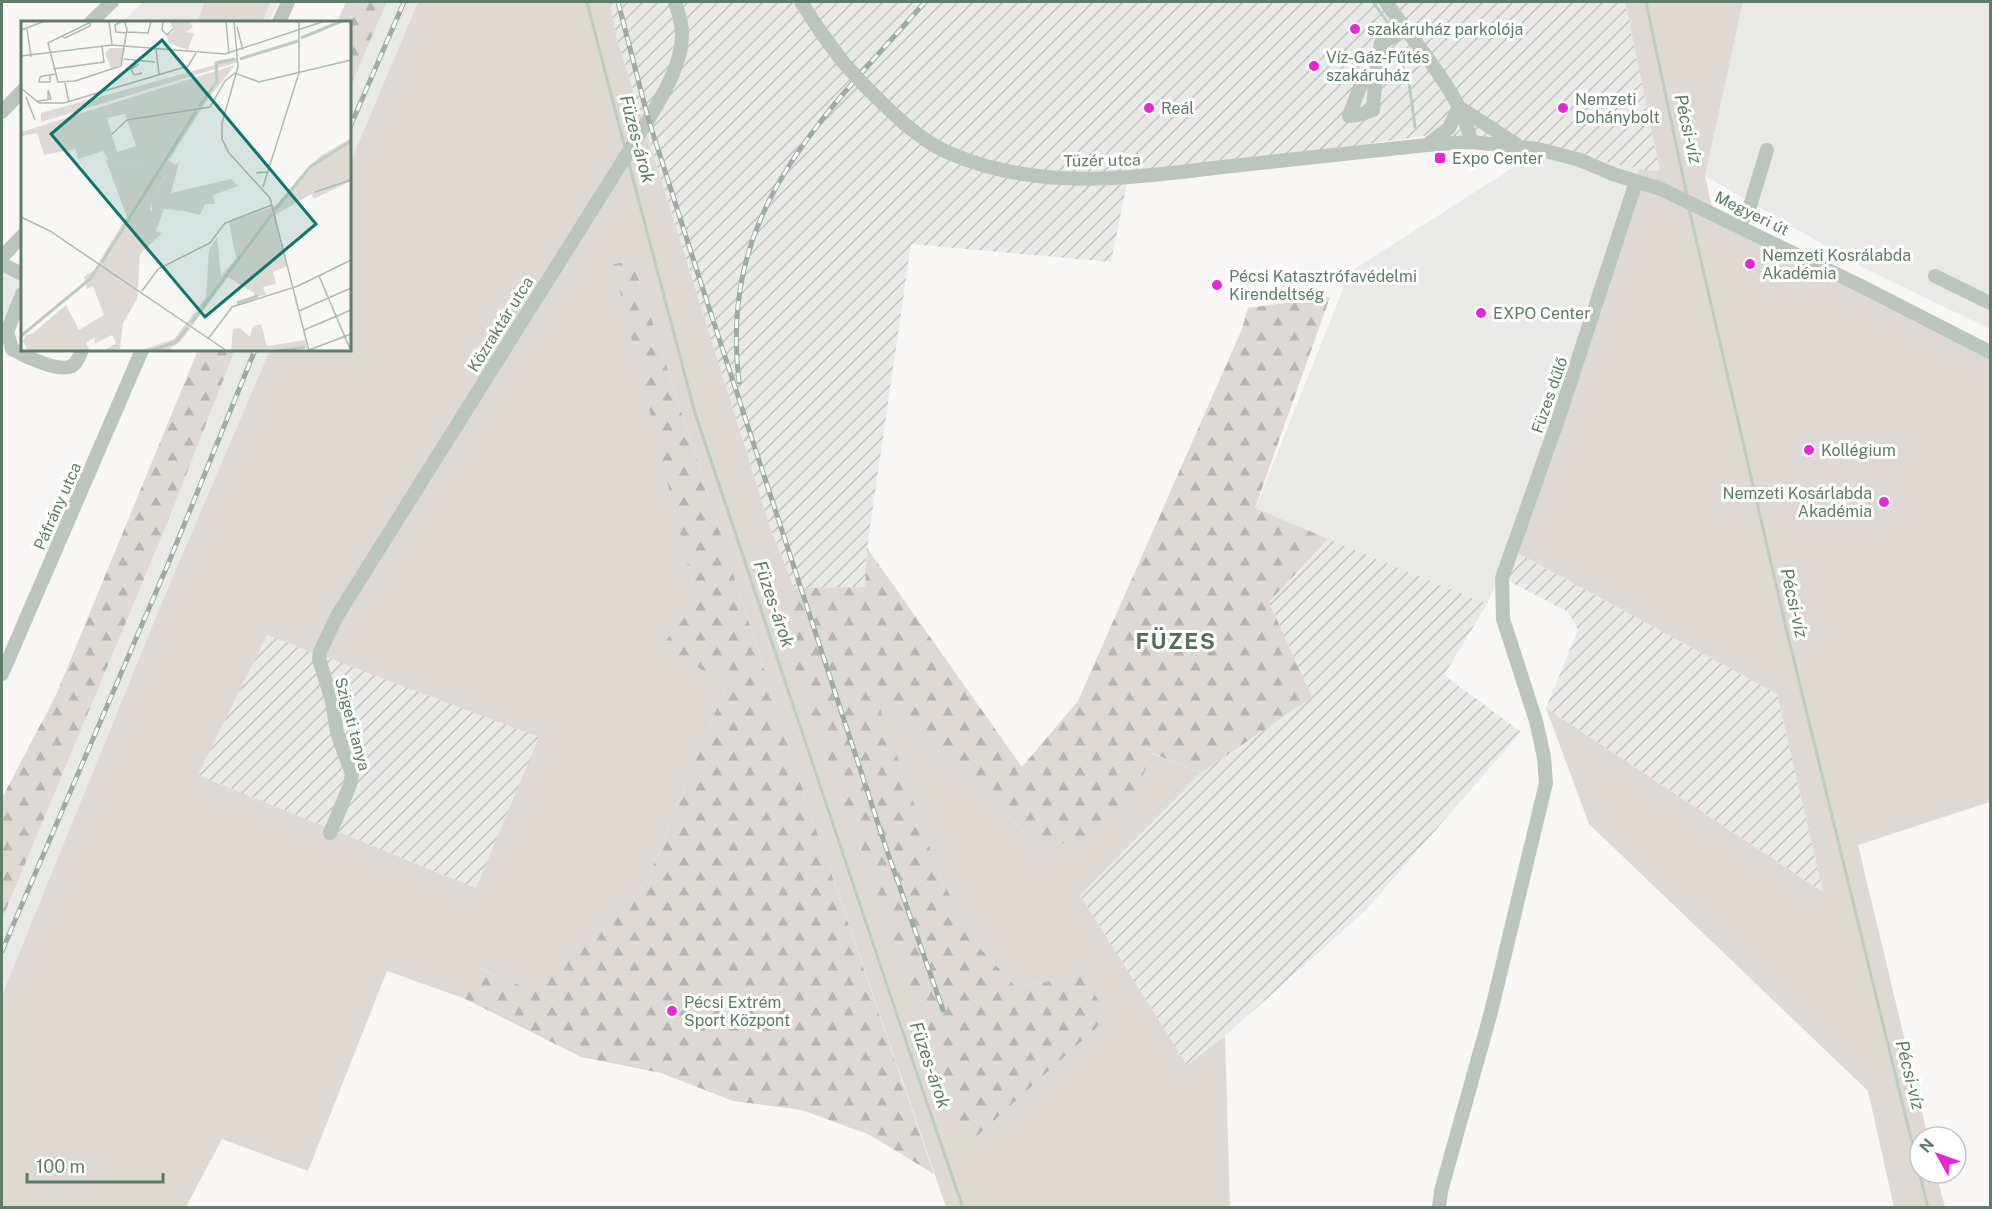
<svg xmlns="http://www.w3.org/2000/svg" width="1992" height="1209" font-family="'Public Sans',sans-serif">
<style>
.built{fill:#e9e9e7}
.industrial{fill:url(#industrial-furrows)}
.green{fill:#ded9d5;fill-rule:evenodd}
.forest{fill:url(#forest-firs)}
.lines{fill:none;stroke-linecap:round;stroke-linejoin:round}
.stream{stroke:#bcccbe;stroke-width:3}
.minor{stroke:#bac5bd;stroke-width:14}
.rail-casing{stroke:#9caca1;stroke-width:5}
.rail{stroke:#fff;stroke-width:3;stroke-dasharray:9;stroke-linecap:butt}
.minor-bridge{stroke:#bac5bd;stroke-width:14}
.poi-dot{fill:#e926d6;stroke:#fff;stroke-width:2}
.labels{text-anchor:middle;stroke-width:6;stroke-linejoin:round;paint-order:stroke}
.poi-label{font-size:16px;fill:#5e7c67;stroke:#fff;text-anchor:start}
.street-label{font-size:16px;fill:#5e7c67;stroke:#fff}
.water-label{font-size:18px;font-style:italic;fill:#5e7c61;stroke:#fff}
.district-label{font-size:22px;font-weight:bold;letter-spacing:1.5px;fill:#556d5c;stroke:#fff}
.inset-river{fill:none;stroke:#bcccbe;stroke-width:3}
.inset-road{fill:none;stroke:#adbab0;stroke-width:1.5}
.view{fill:#0f766e;fill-opacity:0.15;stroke:#0f766e;stroke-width:3}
.inset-edge{fill:none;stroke:#5e7c67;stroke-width:3}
</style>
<defs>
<pattern id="industrial-furrows" width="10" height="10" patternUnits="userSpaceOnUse" patternTransform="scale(1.5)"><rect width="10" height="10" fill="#e9e9e7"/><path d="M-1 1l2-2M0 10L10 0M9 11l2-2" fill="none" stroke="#c0c2bf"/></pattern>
<pattern id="forest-firs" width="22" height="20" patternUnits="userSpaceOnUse" patternTransform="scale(1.5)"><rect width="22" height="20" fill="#ded9d5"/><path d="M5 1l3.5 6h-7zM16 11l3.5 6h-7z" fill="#b7b5b1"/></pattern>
</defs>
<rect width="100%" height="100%" fill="#f9f6f6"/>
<path class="built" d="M143,2H278L269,22H122Z
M387,2H418L350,163V87Z
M1743,2H1990V329L1862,267L1705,176Z
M1534,154L1585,158L1639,169L1518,532L1487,604L1255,509L1350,272Z
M2,271L22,280L2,329Z
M235,350H270L165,595L2,995V919L164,531Z"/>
<path class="industrial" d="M610,2H1625L1660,173L1585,158L1431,135L1128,178L1111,262L911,244L867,548L865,587L794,588L770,527L617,39Z
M1328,539L1487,604L1444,675L1521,732L1365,911L1225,1036L1187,1066L1080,895L1201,773L1312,697L1269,602Z
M1512,550L1777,694L1823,892L1546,708L1578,630L1568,612L1499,576Z
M267,635L540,737L476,888L198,775Z"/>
<path class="green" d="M205,2H270L262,22H197Z
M418,2H610L617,39L770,527L794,588L773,610L968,1143L1083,975L1016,987L979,947L941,879L875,696L993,798L1039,850L1126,818L1151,753L1201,773L1080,895L1187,1065L1225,1036L1230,1207H946L806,800L633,261L614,264L697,602L727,683L647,881L536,993L479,968L463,998L387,971L308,1171L222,1139L186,1207L2,1208V995L165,595L270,350H350V163ZM267,635L539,737L476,888L198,775Z
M1625,2H1743L1705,176L1714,216L1990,352V802L1858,845L1928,1137H1920V1173H1936L1945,1207H1894L1868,1091L1589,824L1546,708L1823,892L1777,694L1512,550L1639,169L1660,172Z"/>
<path class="forest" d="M346,2H387L350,87V22H337Z
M633,261L806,800L934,1174L870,1135L802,1110L733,1101L661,1073L581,1057L463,998L478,968L536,992L647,881L727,683L660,648L697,602L613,264Z
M1330,297L1255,508L1328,539L1269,602L1312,697L1201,773L1152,753L1126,818L1086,837L1039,850L993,798L876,697L941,879L979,947L1016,987L1083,975L1108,1017L968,1144L773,610L794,588L865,587L867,548L1022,767L1078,701L1242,329L1248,308Z
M198,350H235L164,531L2,919V798L56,695Z"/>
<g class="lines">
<path class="stream" d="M587,2L625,148
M1373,2L1392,29
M1646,2L1687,196
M1394,55L1408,76L1415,127
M628,160L695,413L901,1027L963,1208
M1689,209L1787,632L1928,1208"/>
<path class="minor" d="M801,2L820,31
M1386,2C1413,42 1463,95 1471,142
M91,22L112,2
M279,22L288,2
M1376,71L1373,110L1362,114L1349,116L1360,87L1376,71L1381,43L1405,30
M864,85C888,109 917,139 949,153C1042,193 1135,177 1232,166C1297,159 1362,152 1427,145L1471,142L1538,149L1580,160L1613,174L1661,189L1861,286L1990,352
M1459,107L1516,144
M2,112L22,91
M1427,145L1449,128L1459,107
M1738,225L1748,213L1767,150
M2,257L22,236
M2,264L22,274
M1935,276L1990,303
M22,294L7,332L12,349C24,356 59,373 72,366C78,362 79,356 82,350
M2,674L142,350
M330,833L350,785L352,774L337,733L332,701L319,659L320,652L337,616L629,151C648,117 683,73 682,33C682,22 678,12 675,2
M1439,1208L1441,1191L1491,1012L1546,783L1544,757L1536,721L1503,619L1502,578L1558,420L1636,182"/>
<g class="rail-casing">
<path id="rail" d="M618,2L648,118L698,274L885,845L943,1010
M350,127L404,2
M739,382C718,210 822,119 925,2
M2,951L171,557L255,350"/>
</g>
<use href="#rail" class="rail"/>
<path class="minor-bridge" d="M820,31L843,62L864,85"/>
</g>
<g class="poi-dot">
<circle cx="1355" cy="29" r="6"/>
<circle cx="1314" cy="66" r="6"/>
<circle cx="1149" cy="108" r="6"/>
<circle cx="1563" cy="108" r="6"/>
<rect x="1434" y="152" width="12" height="12" rx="3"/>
<circle cx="1750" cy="264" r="6"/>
<circle cx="1217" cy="285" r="6"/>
<circle cx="1481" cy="313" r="6"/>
<circle cx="1809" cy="450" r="6"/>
<circle cx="1884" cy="502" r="6"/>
<circle cx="672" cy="1011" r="6"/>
</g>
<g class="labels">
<g class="poi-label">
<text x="1367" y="35">szakáruház parkolója</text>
<text x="1326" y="63">Víz-Gáz-Fűtés<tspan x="1326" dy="18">szakáruház</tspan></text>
<text x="1575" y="105">Nemzeti<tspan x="1575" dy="18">Dohánybolt</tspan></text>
<text x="1161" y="114">Reál</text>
<text x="1452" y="164">Expo Center</text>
<text x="1762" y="261">Nemzeti Kosrálabda<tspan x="1762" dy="18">Akadémia</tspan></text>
<text x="1229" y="282">Pécsi Katasztrófavédelmi<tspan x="1229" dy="18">Kirendeltség</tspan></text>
<text x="1493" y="319">EXPO Center</text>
<text x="1821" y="456">Kollégium</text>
<text x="1872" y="499" text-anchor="end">Nemzeti Kosárlabda<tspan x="1872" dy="18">Akadémia</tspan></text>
<text x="684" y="1008">Pécsi Extrém<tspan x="684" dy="18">Sport Központ</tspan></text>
</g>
<g class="street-label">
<text transform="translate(1102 160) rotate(-1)" y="6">Tüzér utca</text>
<text transform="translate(1752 213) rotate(26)" y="6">Megyeri út</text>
<text transform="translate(500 324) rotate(-58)" y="6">Közraktár utca</text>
<text transform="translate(1549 395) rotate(-71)" y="6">Füzes dűlő</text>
<text transform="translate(57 506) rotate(-66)" y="6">Páfrány utca</text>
<text transform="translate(353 724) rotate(75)" y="6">Szigeti tanya</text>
</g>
<g class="water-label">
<text transform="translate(1688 129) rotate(77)" y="6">Pécsi-víz</text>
<text transform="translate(637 139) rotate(75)" y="6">Füzes-árok</text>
<text transform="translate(1794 603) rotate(77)" y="6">Pécsi-víz</text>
<text transform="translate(774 604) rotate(71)" y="6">Füzes-árok</text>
<text transform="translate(930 1065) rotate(71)" y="6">Füzes-árok</text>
<text transform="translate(1910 1075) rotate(76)" y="6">Pécsi-víz</text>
</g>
<g class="district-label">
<text x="1176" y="649">FÜZES</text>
</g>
</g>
<g transform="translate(21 21)">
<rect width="330" height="330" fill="#f9f6f6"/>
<path d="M152,0H168L172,6L165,11L173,12L167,29L148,22L146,15L153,10L149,2ZM89,27H103L101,43L90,48L84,32ZM214,44L186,79L149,138H145L111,196L133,200L130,182L145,154L144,181L161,183L163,190L143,188L135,210L141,212L119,233L116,278L102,302L99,328L82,330L95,322L91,314L73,323L74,316L65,322L69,330H7L2,320L5,314L11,313L45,284L58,309L83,294L72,265L66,268L63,256L73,249L166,98L135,139L110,147L91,145L82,130L57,138L54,128L23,134L16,112L1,115L0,111ZM104,93L115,125L96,131L86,97ZM330,117V160L293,178L290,173L254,194L266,245L252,251L255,263L242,266L245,274L233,276V272L207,256L159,321L149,327L154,330H118L153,318L185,276L188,229L196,216L200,255L215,237L208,201L254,185L298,136Z" fill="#ded9d5" fill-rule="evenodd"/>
<path d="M216,37L217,41L20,101V92L194,44L198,39ZM165,96L166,98L106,196L85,139L89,138L92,145L110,147L134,139L133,130H140ZM145,137L154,144L158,141L150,172L210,158L217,165L192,174L194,183H184L179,194L163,190L161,184L153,186L144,181V155L130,182L129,189L135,194L133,200L111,197ZM240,303L246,325L284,319L286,327L210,330L212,308L219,307L229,316L232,305Z" fill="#ded9d5"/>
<path class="inset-river" d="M280,17L321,0M219,38L277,20M178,86L196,60L195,42L214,38M254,189L289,146L330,120M81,241L175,90M216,282L237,275M170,302L251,193M0,315L69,258L78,245M129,330L155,321L167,306M256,330L284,326"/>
<path class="inset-road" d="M72,0L27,22L37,61L54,60L100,45L106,8L103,0M88,0L91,24M101,0L94,4L95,11L105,12M142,0L141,9L146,14L152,8M205,0L208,33M213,0L217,46L201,102V118L208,132L249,177L288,330M216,6L222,29M6,8L10,36M0,9L24,0M106,11L127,12L130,0M41,15L44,17L69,5V1M135,28L138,53M0,35L91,24L204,33L304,0M103,38L134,41M118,43L110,48L113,54L121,52M32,48L83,41L81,26M29,54V61H18L19,56L22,55L29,54L34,53M44,62L48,81M0,67L18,82H43L167,45L175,32M5,76L14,99M15,80H18L30,78L27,69V78M90,114L106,99L189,86L204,60L214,52L238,61L330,39M241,151L235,152L247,151M242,166L278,52V0M294,171L330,159M0,196L29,210L206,330M298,255L330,330M121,270L137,248L189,222L204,202L251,184M278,290L330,267M283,309L330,289M187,318L211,286L277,265L330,239M288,329L330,313"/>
<path class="view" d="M141,19L295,203L184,296L30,113Z"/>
<rect width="330" height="330" class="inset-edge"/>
</g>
<rect width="1992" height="1209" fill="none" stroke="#5e7c67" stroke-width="6"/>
<g transform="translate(1938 1155) rotate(310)"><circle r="28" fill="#ffffff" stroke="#bfcbc2" stroke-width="1.5"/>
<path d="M0-4.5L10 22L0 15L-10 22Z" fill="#e926d6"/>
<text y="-9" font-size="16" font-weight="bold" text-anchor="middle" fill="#5e7c67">N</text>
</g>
<path d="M27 1173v9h136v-9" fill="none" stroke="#5e7c67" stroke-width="3"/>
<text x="36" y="1173" font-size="18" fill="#5e7c67" stroke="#ffffff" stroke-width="4.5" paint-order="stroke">100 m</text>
</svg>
